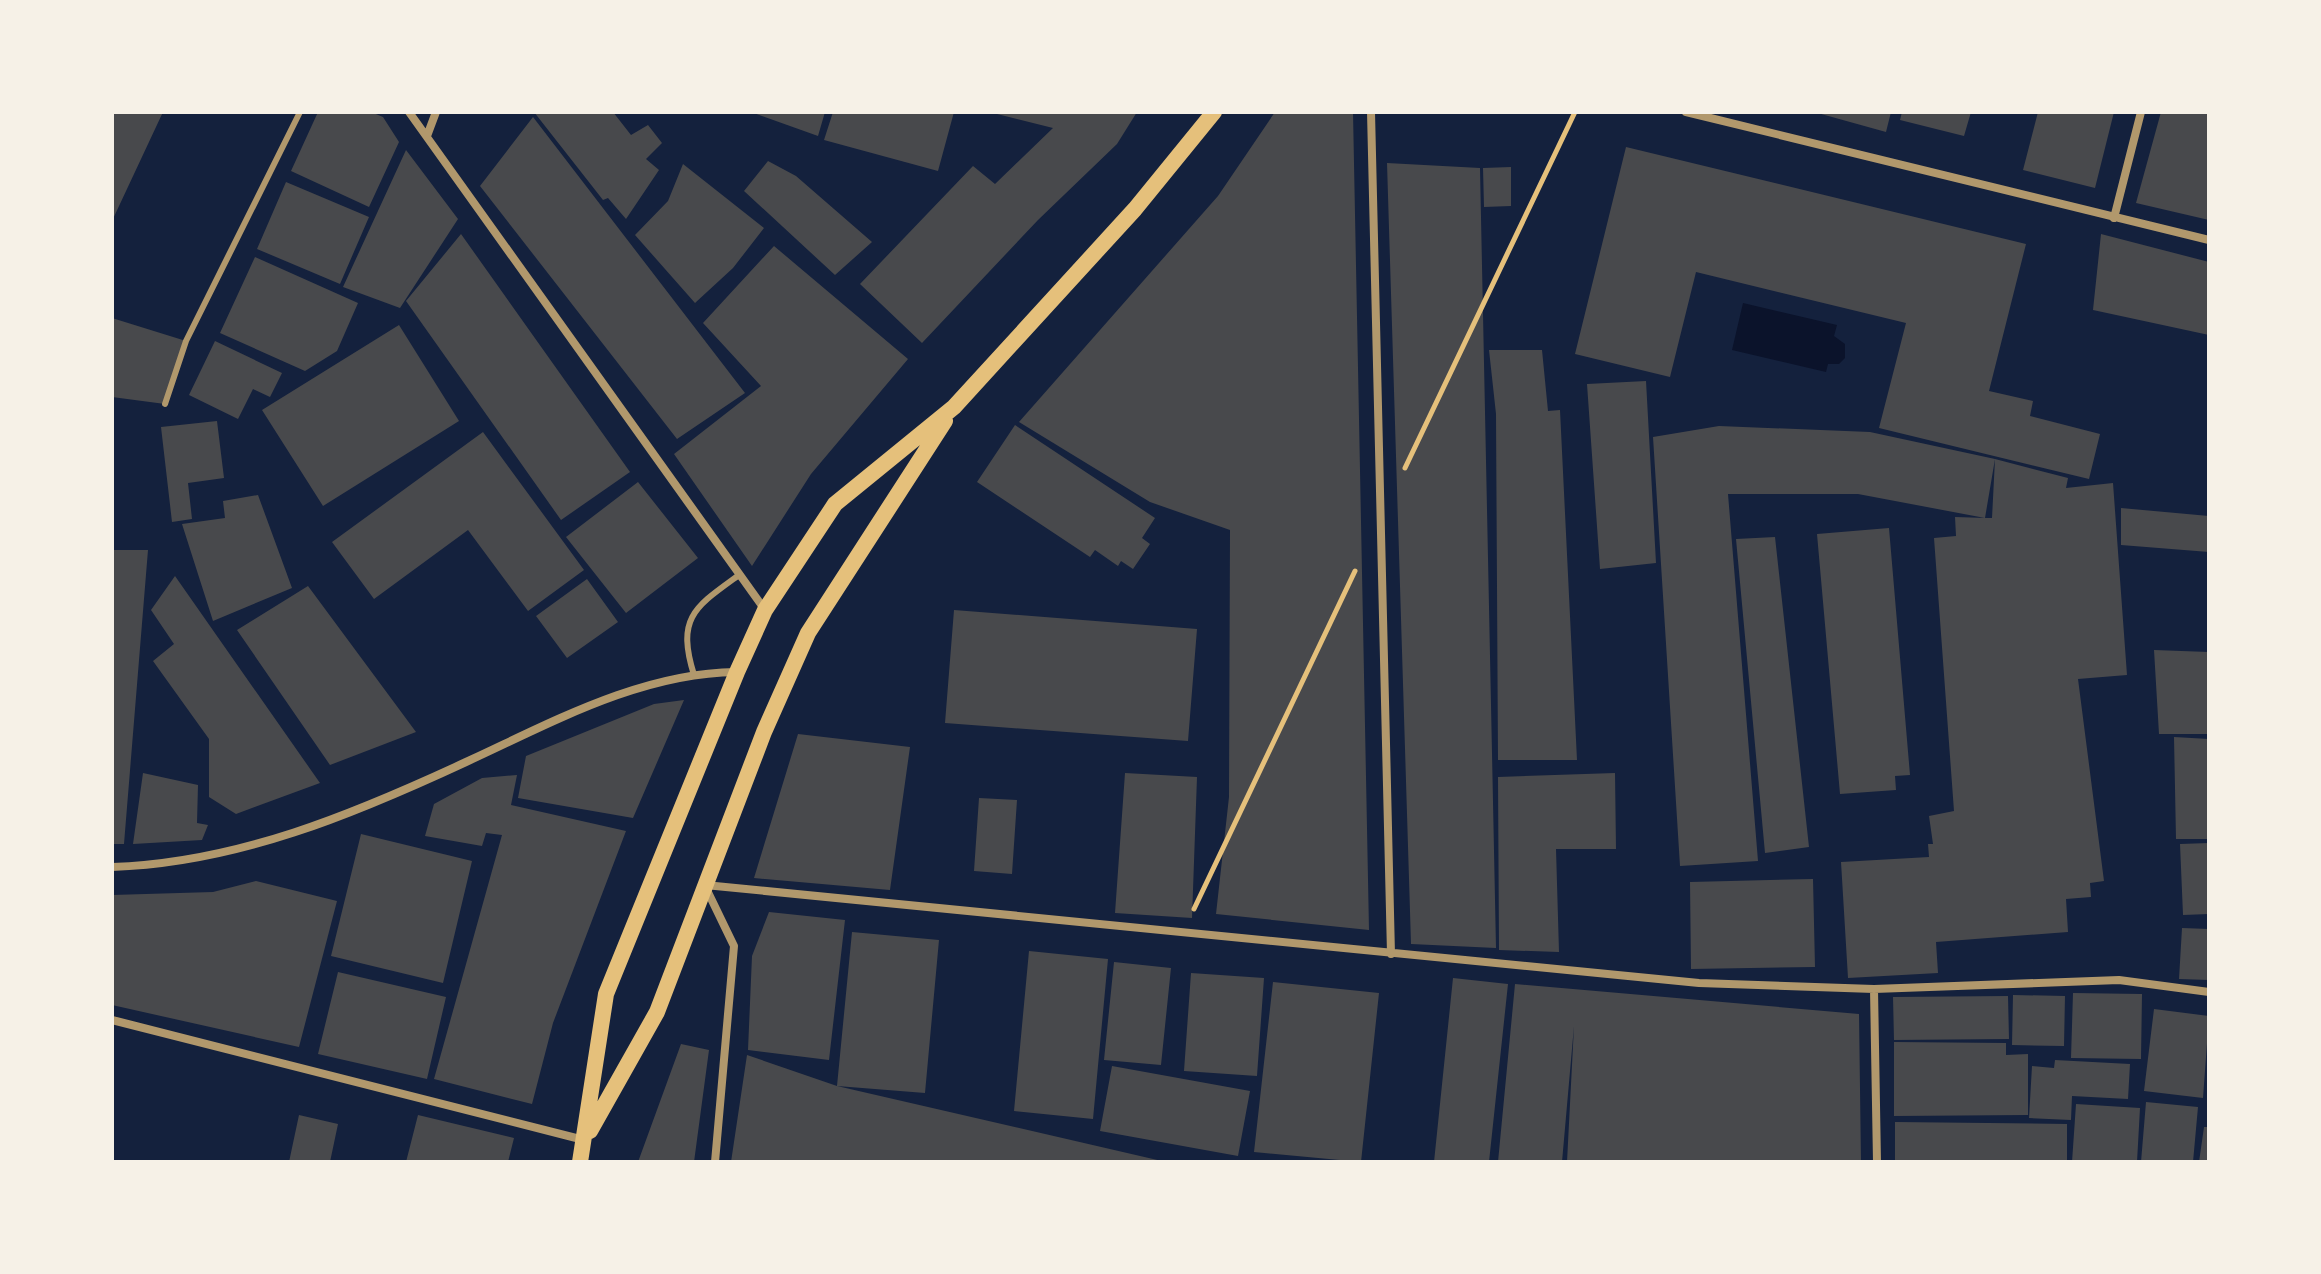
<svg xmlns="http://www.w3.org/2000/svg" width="2321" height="1274" font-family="'Work Sans',sans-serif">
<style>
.water{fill:#0b132b}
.building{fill:#48494c}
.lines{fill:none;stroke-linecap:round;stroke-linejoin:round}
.path{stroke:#e5c07b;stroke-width:5}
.service{stroke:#b1986c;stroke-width:6}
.minor{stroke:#b1986c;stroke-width:8}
.secondary{stroke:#e5c07b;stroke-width:16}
</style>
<rect width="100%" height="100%" fill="#14213d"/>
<path class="water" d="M1743,303L1837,325L1834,336L1845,344V358L1839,364H1828L1826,372L1732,350Z"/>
<path class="building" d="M112,112H163L112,221Z
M318,112H371L383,117L399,142L369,207L291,171Z
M534,112H613L631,135L648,125L662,143L646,159L659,170L626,219L608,198L603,200Z
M751,112H825L818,136Z
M833,112H954L938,171L824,140Z
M989,112H1137L1117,144L1038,220L922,343L860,284L973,166L995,184L1053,128Z
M1275,112H1353L1369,930L1216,914L1229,797L1230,530L1150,502L1019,422L1218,196Z
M1814,112H1891L1886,132Z
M1902,112H1971L1964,136L1900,120Z
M2038,112H2114L2095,188L2023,170Z
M2161,112H2209V220L2136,203Z
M533,117L745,393L677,439L480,186Z
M1626,147L2026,244L1989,391L2033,401L2030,416L2100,434L2089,479L1879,428L1906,323L1696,272L1670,377L1575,354Z
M406,150L458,219L400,308L343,287Z
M768,161L796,176L872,242L835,275L744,191Z
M1387,163L1480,168L1496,948L1411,944Z
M683,164L764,228L733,268L695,303L635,235L668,201Z
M1511,167V206L1484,207L1483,168Z
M286,182L369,217L340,284L257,249Z
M461,234L630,472L561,520L406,301Z
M2101,234L2209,262V335L2093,310Z
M774,246L908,359L811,474L752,566L674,454L761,386L703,323Z
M255,257L358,303L337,351L305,371L220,333Z
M112,318L186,341L165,404L112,397Z
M399,325L459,421L323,506L262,410Z
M215,341L282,373L270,397L253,389L238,419L189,395Z
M1489,350H1542L1548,411L1560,410L1577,760H1498L1496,414Z
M1646,381L1656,563L1600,569L1587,384Z
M217,421L224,478L188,483L192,519L172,522L161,427Z
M1015,425L1155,518L1142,538L1150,544L1133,569L1121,561L1118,566L1095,550L1090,557L977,482Z
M1719,426L1870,432L1995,459L2068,478L2066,488L2113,483L2127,675L2078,679L2104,881L2090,883L2091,897L2066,899L2068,932L1936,942L1938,973L1848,978L1841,862L1929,857L1928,844H1933L1929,816L1954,811L1934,538L1956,536L1955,517L1986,518H1992L1995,459L1985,518L1858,494H1728L1758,861L1680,866L1653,437Z
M483,432L584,570L528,611L468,530L374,599L332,542Z
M638,482L698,558L626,613L566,537Z
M258,495L292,588L213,621L182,524L225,518L223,501Z
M2121,508L2209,516V552L2121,545Z
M1889,528L1910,775L1895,776L1896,790L1840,794L1817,534Z
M1775,537L1809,847L1765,853L1736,539Z
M112,550H148L124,844H112Z
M175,576L320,783L236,814L209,797V739L153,661L174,644L151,610Z
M587,579L618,622L567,658L536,616Z
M308,586L416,732L330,765L237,630Z
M954,610L1197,629L1188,741L945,723Z
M2154,650L2209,652V734H2159Z
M684,700L633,818L518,798L526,756L654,704Z
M798,734L910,747L890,890L754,878Z
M2174,737L2209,739V839H2176Z
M143,773L198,785L197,823L208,825L202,840L133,844Z
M1125,773L1197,777L1192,918L1115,913Z
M1615,773L1616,849H1556L1559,952L1499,950L1498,777Z
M517,775L511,805L626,831L553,1023L532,1104L434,1079L502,835L486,833L482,846L425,836L434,804L482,778Z
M979,798L1017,800L1012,874L974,871Z
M361,834L472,861L443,983L331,956Z
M2209,843V914L2183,915L2180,844Z
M1813,879L1815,967L1691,969L1690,882Z
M256,881L337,901L299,1047L112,1005V895L213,892Z
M769,912L845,920L829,1060L748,1050L752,956Z
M2182,928L2209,929V980L2179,979Z
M852,932L939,940L925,1093L837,1086L1166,1162H731L747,1055L837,1086Z
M1029,951L1108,959L1093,1119L1014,1111Z
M1114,962L1171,968L1161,1065L1104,1060Z
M338,972L446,997L427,1079L318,1054Z
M1191,973L1264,978L1257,1076L1184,1071Z
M1453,978L1508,984L1489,1162H1434Z
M1273,982L1379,993L1361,1162L1254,1152Z
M1515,984L1859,1014L1861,1162H1567L1574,1026L1562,1162H1498Z
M2073,993L2142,994L2141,1059L2071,1058Z
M2013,995L2065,996L2064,1046L2012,1045Z
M2008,996L2009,1039L1894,1040L1893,997Z
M2154,1009L2209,1016L2203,1098L2144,1091Z
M1894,1042L2006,1043V1055L2028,1054V1115L1894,1116Z
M681,1044L709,1050L694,1162H638Z
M2055,1060L2130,1064L2128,1099L2072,1096L2071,1120L2029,1118L2032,1066L2054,1068Z
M1112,1066L1250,1091L1238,1156L1100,1131Z
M2146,1102L2198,1107L2193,1162H2141Z
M2076,1104L2140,1108L2137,1162H2072Z
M299,1115L338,1124L330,1162H289Z
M418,1115L514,1138L508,1162H406Z
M1895,1122L2067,1124V1162H1895Z
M2204,1127H2209V1162H2199Z"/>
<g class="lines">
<path class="path" d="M1405,468L1575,112
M1194,909L1355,571"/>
<path class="service" d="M165,404L186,341L300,112
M694,675C676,617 695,607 739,575"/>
<path class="minor" d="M409,112L765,610
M1371,112L1391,954
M1686,112L2209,240
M427,136L436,112
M2114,218L2141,112
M112,867C237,863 354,814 466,762C551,723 640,673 736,672
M705,885L1699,983L1874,989L2119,980L2209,992
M705,886L734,946L715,1162
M1874,989L1877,1162
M112,1020L584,1140"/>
<path class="secondary" d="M590,1131L657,1012L764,732L808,633L945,421
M580,1162L606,994L737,672L765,610L835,504L954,407L1135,209L1214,112"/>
</g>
<rect width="2321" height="1274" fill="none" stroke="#f6f1e7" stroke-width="228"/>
</svg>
